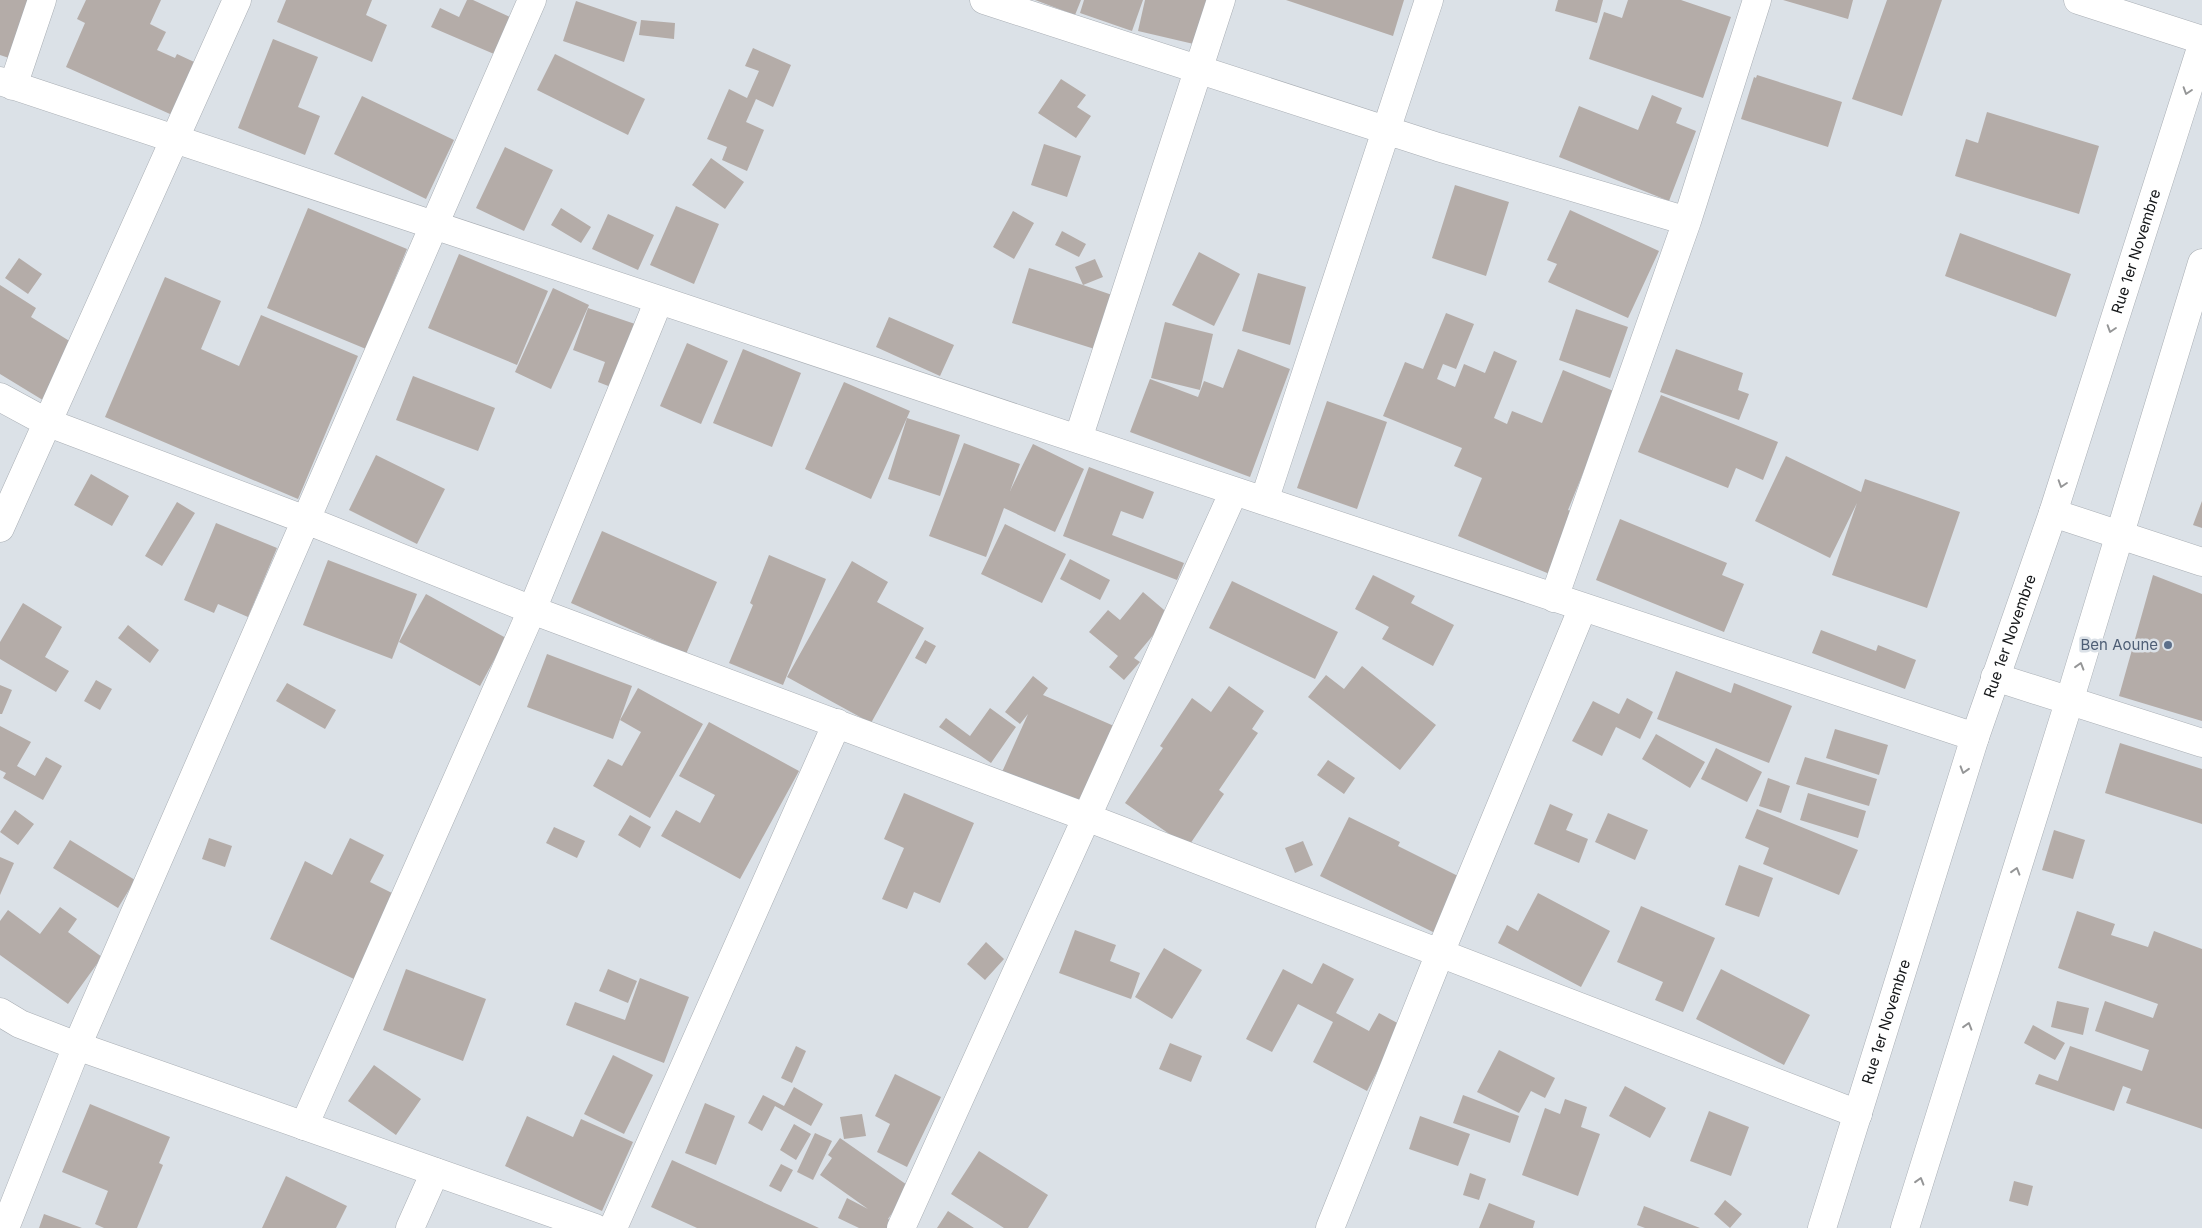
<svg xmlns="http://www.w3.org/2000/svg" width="2202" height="1228" font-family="Inter,sans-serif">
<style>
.building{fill:#b4aca8}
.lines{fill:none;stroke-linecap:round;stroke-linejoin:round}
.minor-casing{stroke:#a9aeb4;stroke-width:29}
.tertiary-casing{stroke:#a9aeb4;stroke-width:29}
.primary-casing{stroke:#a9aeb4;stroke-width:29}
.minor{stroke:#fff;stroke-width:28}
.tertiary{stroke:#fff;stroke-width:28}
.primary{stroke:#fff;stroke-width:28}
.oneway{stroke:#959697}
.service-dot{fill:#5c6f8a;stroke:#dbe1e7;stroke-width:2}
.labels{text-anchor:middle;stroke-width:5;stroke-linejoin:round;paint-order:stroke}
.street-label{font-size:15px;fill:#131517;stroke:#dbe1e7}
.service-label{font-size:15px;fill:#4e5e75;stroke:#dbe1e7;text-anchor:end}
</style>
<rect width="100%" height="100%" fill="#dbe1e7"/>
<path class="building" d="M0,0H33L12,59L0,55Z
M86,0H161L150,24L166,32L157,50L175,58L177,54L205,67L181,119L66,67L85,23L77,19Z
M286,0H372L366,15L387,25L372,62L277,22Z
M467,0H473L510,17L494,54L431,27L440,8L459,17Z
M1035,0H1081L1075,15Z
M1084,0H1143L1132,31L1080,13Z
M1145,0H1208L1198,45L1138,31Z
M1286,0H1404L1393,36Z
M1558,0H1603L1597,23L1555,11Z
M1628,0H1681L1731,17L1703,98L1589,59L1604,12L1622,18Z
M1783,0H1853L1848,19Z
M1887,0H1942L1902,116L1852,99Z
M576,1L637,22L624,62L563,41Z
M641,20L675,23L674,39L639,35Z
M273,39L318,57L298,107L320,116L305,155L238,128Z
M753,48L791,65L773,107L756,99L746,122L764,130L747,171L722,160L727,147L707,139L729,89L747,98L759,71L745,66Z
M555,54L645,99L628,135L537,90Z
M1757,75L1842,102L1828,147L1741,119L1754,77L1756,78Z
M1061,79L1086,95L1077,107L1091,116L1076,138L1038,113Z
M1652,95L1682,108L1676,123L1696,131L1669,201L1559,157L1579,106L1638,130Z
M362,96L454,140L426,199L334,154Z
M1987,112L2099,146L2079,214L1955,176L1966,139L1978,143Z
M1044,144L1081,156L1067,197L1031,185Z
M505,147L553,170L524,231L476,208Z
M711,158L744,182L725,209L692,185Z
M1455,185L1509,202L1486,276L1432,258Z
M676,206L719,224L694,284L650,265Z
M308,208L407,249L366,349L267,308Z
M561,208L591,227L581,243L551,225Z
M1570,210L1659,251L1628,318L1548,282L1557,264L1547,260Z
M1013,211L1034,223L1014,259L993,247Z
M608,214L654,235L638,270L592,249Z
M1062,231L1086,244L1079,257L1055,245Z
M1960,233L2071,274L2056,317L1945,276Z
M1199,252L1240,274L1214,326L1172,305Z
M459,254L548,291L517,365L428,328Z
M19,258L42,274L28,294L5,278Z
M1095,259L1103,277L1083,285L1118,297L1101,351L1012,323L1029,268L1083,285L1075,267Z
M1258,273L1306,287L1290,345L1242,331Z
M165,277L221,301L201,349L239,366L261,315L358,356L298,499L105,417Z
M0,285L36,308L31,317L79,347L46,402L0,374Z
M553,288L589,305L551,389L515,372Z
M588,308L638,325L616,389L598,382L605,362L573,350Z
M1576,309L1628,327L1610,378L1559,360Z
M1446,313L1474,324L1456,369L1443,364L1437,379L1455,387L1464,364L1485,373L1494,351L1517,361L1494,418L1507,424L1512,411L1542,423L1563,370L1616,392L1568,510L1577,514L1552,575L1458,536L1482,478L1454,466L1462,448L1383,416L1405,362L1423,369Z
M889,317L954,345L940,376L876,347Z
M1165,322L1213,334L1200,390L1151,378Z
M687,343L728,361L701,424L660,406Z
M743,349L801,373L772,447L713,423Z
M1238,349L1290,369L1250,477L1130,432L1150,379L1198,397L1204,381L1223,388Z
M1676,349L1743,373L1738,390L1749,394L1739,420L1660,392Z
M413,376L495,408L478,451L396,420Z
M844,382L910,411L871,499L805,469Z
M1661,395L1778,442L1763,480L1736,468L1728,488L1638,452Z
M1327,401L1387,422L1357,509L1297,488Z
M907,418L960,435L940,496L888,479Z
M964,443L1020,464L1010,491L1033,444L1084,469L1055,532L1004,508L986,557L929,536Z
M376,455L445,489L417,544L349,510Z
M1786,456L1861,492L1865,479L1960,512L1927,608L1832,575L1857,503L1830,558L1755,521Z
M1089,467L1154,492L1143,519L1121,511L1112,535L1184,563L1177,580L1063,536Z
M91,474L129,496L112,526L74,505Z
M2202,501V528L2193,525Z
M177,502L195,513L162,566L145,556Z
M1620,519L1727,563L1722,575L1744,584L1724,632L1596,580Z
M216,523L277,548L248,617L218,604L214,613L184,600Z
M1005,524L1066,554L1042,603L981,574Z
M602,531L717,582L686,654L571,603Z
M769,555L826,579L783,685L729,663L753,605L750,603Z
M1070,559L1110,580L1100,600L1060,579Z
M328,560L417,594L392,659L303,625Z
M852,561L888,582L877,602L924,628L871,723L787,677Z
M1373,575L1415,596L1411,603L1454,625L1433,666L1382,639L1389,627L1355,609Z
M2153,575L2202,594V721L2119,696Z
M1232,581L1338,632L1315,679L1209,628Z
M1143,592L1170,615L1134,658L1140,662L1124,680L1109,667L1118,656L1089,632L1108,610L1120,620Z
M426,594L506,638L480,686L399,642Z
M23,603L62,627L45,657L69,671L56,692L0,659V642Z
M128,625L159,650L150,663L118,638Z
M1821,630L1876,651L1878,645L1916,660L1905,689L1812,653Z
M925,640L936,646L926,664L915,658Z
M547,654L632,686L613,739L527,707Z
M1362,666L1436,725L1400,770L1308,697L1326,675L1344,689Z
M1676,671L1731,693L1734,683L1792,706L1769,763L1657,719Z
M1033,676L1048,688L1043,695L1114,726L1079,806L1002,772L1028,714L1020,724L1005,712Z
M96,680L112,689L100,710L84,701Z
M287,683L336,710L325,729L276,701Z
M0,685L12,690L2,714H0Z
M1229,686L1264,711L1252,729L1258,733L1219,790L1224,794L1188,847L1125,803L1163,748L1160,746L1192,698L1211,712Z
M638,688L703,724L650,818L593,786L608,759L622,766L641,732L620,720Z
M1627,698L1653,712L1640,739L1616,727L1602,756L1572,741L1593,701L1619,714Z
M990,708L1016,727L991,763L939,727L946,718L970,736Z
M709,722L799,771L740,879L661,836L676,810L700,823L715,795L679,776Z
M0,726L31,742L17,766L35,776L46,757L62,766L43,800L3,778L6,773L0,770Z
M1835,729L1888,745L1879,775L1826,758Z
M1656,734L1705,762L1690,788L1642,759Z
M2120,743L2202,769V824L2105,793Z
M1716,748L1762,772L1747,802L1701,779Z
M1805,757L1877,779L1869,806L1796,784Z
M1328,760L1355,778L1344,794L1317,775Z
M1768,778L1790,786L1781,813L1759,806Z
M904,793L974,823L940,903L914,892L907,909L882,899L904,848L884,839Z
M1808,793L1866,811L1858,838L1800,820Z
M1550,804L1573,814L1566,830L1588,839L1579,863L1534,844Z
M1757,809L1858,850L1839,895L1763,864L1769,848L1745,838Z
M15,810L34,824L18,845L0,832Z
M1608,813L1648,830L1635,860L1595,842Z
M630,815L651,827L640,848L618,835Z
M1349,817L1400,842L1398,846L1464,879L1437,934L1320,876Z
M554,827L585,841L577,858L546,843Z
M2054,830L2085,840L2073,879L2042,870Z
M209,838L232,846L225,867L202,859Z
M350,838L384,855L370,882L396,895L356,980L270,939L305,861L332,875Z
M70,840L135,880L118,908L53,868Z
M1303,841L1313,865L1295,873L1285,848Z
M0,857L14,863L0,895Z
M1739,865L1773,878L1759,917L1725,905Z
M1538,893L1610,931L1581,987L1498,943L1507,925L1518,931Z
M1641,906L1715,938L1683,1012L1655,1000L1663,982L1617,962Z
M60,907L77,919L68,932L102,957L68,1004L0,955V921L8,910L40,934Z
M2077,911L2115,924L2111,935L2148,947L2154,931L2202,949V1129L2126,1103L2131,1089L2123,1086L2114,1111L2035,1084L2039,1074L2058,1081L2070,1046L2142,1071L2149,1050L2095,1031L2105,1001L2153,1018L2158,1004L2058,968Z
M1075,930L1116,945L1110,961L1140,973L1131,999L1059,973Z
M986,942L1004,959L985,980L967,964Z
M1164,948L1202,970L1172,1019L1135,997Z
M1323,963L1354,979L1336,1013L1369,1031L1379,1013L1401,1025L1367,1091L1313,1062L1333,1022L1298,1004L1272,1052L1246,1039L1283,969L1312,984Z
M406,969L486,999L463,1061L383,1030Z
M608,969L637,981L628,1003L599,991Z
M1721,969L1810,1015L1784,1065L1696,1019Z
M640,978L689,997L664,1063L566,1025L575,1002L625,1020Z
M2057,1001L2089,1008L2083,1035L2051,1027Z
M2033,1025L2065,1043L2055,1060L2024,1043Z
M1170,1043L1202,1056L1191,1082L1159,1069Z
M796,1046L806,1051L792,1083L781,1078Z
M1499,1050L1555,1078L1545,1098L1531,1091L1519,1113L1477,1092Z
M613,1055L653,1075L624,1134L584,1114Z
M374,1065L421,1099L396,1135L348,1101Z
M895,1074L941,1097L907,1167L877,1152L890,1124L875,1116Z
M1625,1086L1666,1108L1650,1138L1609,1116Z
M794,1087L823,1104L811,1126L775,1106L762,1131L748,1123L763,1095L784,1106Z
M1463,1095L1519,1116L1510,1143L1453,1123Z
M1565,1099L1587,1107L1581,1127L1600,1134L1578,1196L1522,1175L1545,1108L1560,1114Z
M705,1103L735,1116L716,1165L685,1153Z
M90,1104L170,1137L159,1163L163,1165L137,1228H104L95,1224L108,1191L62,1172Z
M1709,1111L1749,1127L1731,1176L1690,1161Z
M862,1114L866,1136L844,1139L840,1117Z
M527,1116L573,1137L581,1119L633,1142L602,1211L505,1166Z
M1420,1116L1470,1134L1458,1166L1409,1149Z
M794,1124L811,1134L796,1160L780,1150Z
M815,1133L832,1141L813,1180L797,1172Z
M840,1138L910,1187L888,1219L893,1221L889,1228H859L838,1218L847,1198L868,1209L820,1175L832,1158L828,1155Z
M979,1151L1048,1195L1028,1228H1004L951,1194Z
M672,1160L819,1228H697L651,1207Z
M781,1164L793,1170L781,1192L769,1186Z
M1470,1173L1486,1179L1479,1200L1463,1195Z
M286,1176L347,1206L336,1228H262Z
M2014,1181L2033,1186L2028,1206L2009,1201Z
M1725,1200L1742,1214L1730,1228L1714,1214Z
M1489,1203L1535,1221L1533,1228H1479Z
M1644,1206L1700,1228H1645L1637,1225Z
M948,1211L974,1228H937Z
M44,1214L82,1228H39Z"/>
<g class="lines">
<g class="minor-casing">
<path id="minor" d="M984,0L1438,147L1687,221
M2078,0L2202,40
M0,81L1975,737
M13,86L42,0
M0,397L46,422L306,520L532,610L1086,817L1858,1114
M1078,439L1221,0
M1264,501L1429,0
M0,528L237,0
M1554,598L1687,221L1757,0
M1995,677L2202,743
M304,1126L532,610L659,300
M5,1228L77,1046L532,0
M410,1228L435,1172
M613,1228L837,723
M901,1228L1234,491
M1330,1228L1440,953L1583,607"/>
</g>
<g class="tertiary-casing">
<path id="tertiary" d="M2053,513L2202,562
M0,1012L20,1024L77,1046L595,1228"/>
</g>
<g class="primary-casing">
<g id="primary">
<path id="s1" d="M1822,1228L1975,737L2053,513L2202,45"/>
<path d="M1905,1228L2069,702L2202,263"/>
</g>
</g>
<use href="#minor" class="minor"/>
<use href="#tertiary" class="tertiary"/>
<use href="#primary" class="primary"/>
</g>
<defs><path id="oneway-chevron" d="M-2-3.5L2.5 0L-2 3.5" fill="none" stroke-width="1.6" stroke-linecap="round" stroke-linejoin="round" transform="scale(1.25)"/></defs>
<g class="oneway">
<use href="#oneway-chevron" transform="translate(2187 91) rotate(108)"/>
<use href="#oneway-chevron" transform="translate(2111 329) rotate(108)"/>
<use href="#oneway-chevron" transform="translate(2062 484) rotate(108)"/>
<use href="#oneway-chevron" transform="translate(2080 666) rotate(-73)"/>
<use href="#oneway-chevron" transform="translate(1964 770) rotate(107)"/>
<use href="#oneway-chevron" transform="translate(2016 871) rotate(-73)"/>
<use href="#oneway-chevron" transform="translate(1968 1026) rotate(-73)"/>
<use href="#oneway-chevron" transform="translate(1920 1181) rotate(-73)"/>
</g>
<circle class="service-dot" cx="2168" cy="645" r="5"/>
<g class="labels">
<g class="street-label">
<text dy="5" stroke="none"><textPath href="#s1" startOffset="1026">Rue 1er Novembre</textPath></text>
<text dy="5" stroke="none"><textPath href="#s1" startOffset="621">Rue 1er Novembre</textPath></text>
<text dy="5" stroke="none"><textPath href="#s1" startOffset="216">Rue 1er Novembre</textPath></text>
</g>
<g class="service-label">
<text x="2158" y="650">Ben Aoune</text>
</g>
</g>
</svg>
